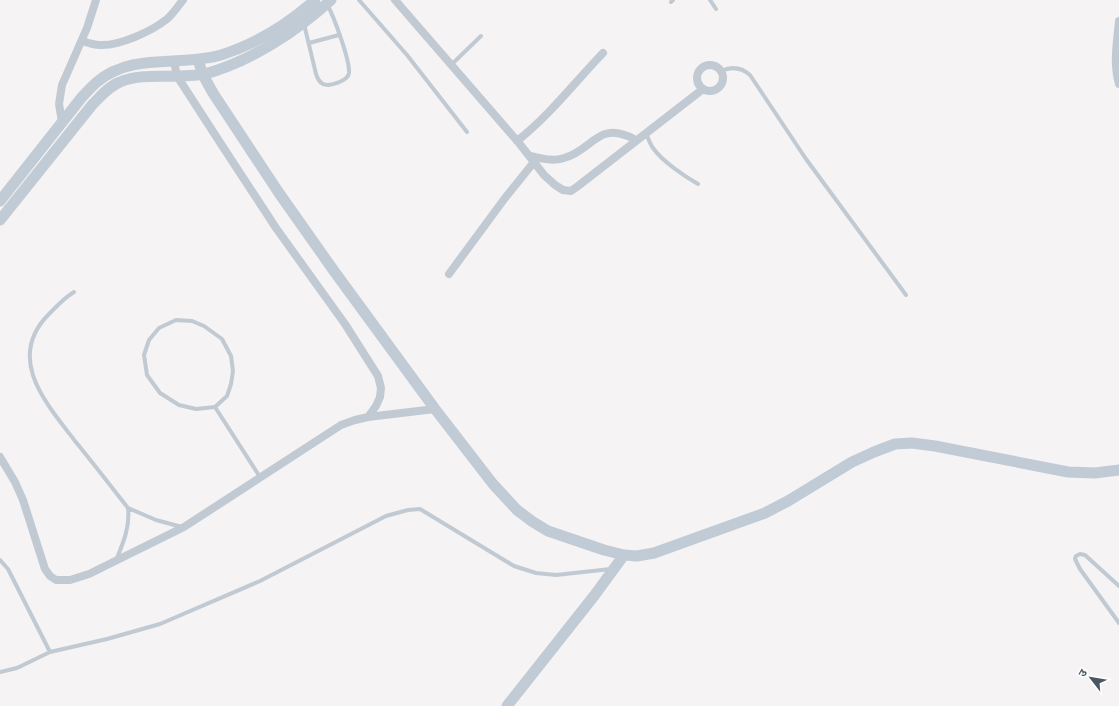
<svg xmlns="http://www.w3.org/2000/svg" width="1119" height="706" font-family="'Public Sans','Noto Sans Devanagari',sans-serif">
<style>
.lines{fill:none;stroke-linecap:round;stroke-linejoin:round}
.lane{stroke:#c1cad2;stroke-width:4}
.street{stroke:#c1cad2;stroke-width:8}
.secondary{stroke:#c1cbd6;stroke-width:11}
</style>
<rect width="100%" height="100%" fill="#f5f3f3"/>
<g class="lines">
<path class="lane" d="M359,0L407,55L467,132
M710,0L716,9
M671,2L673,0
M304,24L316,74C317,77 319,82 323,84C329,87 348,81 349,73C350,60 334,17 327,4
M309,43L339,35
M451,65L481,36
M721,71C732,66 741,67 750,75L806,159L906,295
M646,133C648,138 650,144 653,148C662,161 684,176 698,184
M74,292C64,298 57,306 49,314C5,358 46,403 75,441C93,463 110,485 128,508C130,526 124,541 117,558
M176,320L192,321L204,326L222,339L231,356L233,371L231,384L227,396L215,407L196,409L179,405L160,393L147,375L144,355L149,340L159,328Z
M215,407L260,477
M128,508L156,520L182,527
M0,560L8,569L50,652
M1119,586L1085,555L1080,554L1076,556L1075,559L1080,569L1119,623
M0,672L17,668L50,652L107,639L160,624L260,581L386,516L408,510L420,509L514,566L536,573L556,575L611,569"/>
<path class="street" d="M395,0L519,143L544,175L555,185L563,190L571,191L578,186L703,89
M1119,21C1117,43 1113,63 1119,84
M82,41C88,43 94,45 100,45C120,46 152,31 167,19C173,14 178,6 183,0
M174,62L177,76L221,144L276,228L345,324L378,376L381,388L380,397L376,406L368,417
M697 78a13 13 0 1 1 26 0a13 13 0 1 1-26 0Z
M62,122L59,104L62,85L87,28L96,0
M517,141C549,116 575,82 603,53
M530,156C541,158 552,162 564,158C594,150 597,119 636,140
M449,274L505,198L534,162
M0,457L15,482L23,500L45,569L50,576L56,580H70L89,574L184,527L341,425L355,420L368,417L435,409"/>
<path class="secondary" d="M198,60L203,75L213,93L279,193L334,271L435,409L493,484L517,510L533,522L548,531L604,550L624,555L637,556L654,553L765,513L788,501L852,462L874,452L895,444L912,443L935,446L1068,472L1095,473L1119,470
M0,201L82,97C87,92 92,86 97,82C132,52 180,67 221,55C256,44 288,24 315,0
M0,220L92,105C100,97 109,86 120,82C139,74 160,77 180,76C188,75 197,76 205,74C251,61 296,32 331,0
M507,706L594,596L624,555"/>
</g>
<g transform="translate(1091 678) rotate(301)" stroke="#ffffff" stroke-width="3" paint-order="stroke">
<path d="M0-3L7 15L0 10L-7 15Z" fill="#4a5661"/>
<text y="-6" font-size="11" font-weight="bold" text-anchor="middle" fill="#4a5661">उ</text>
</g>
</svg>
